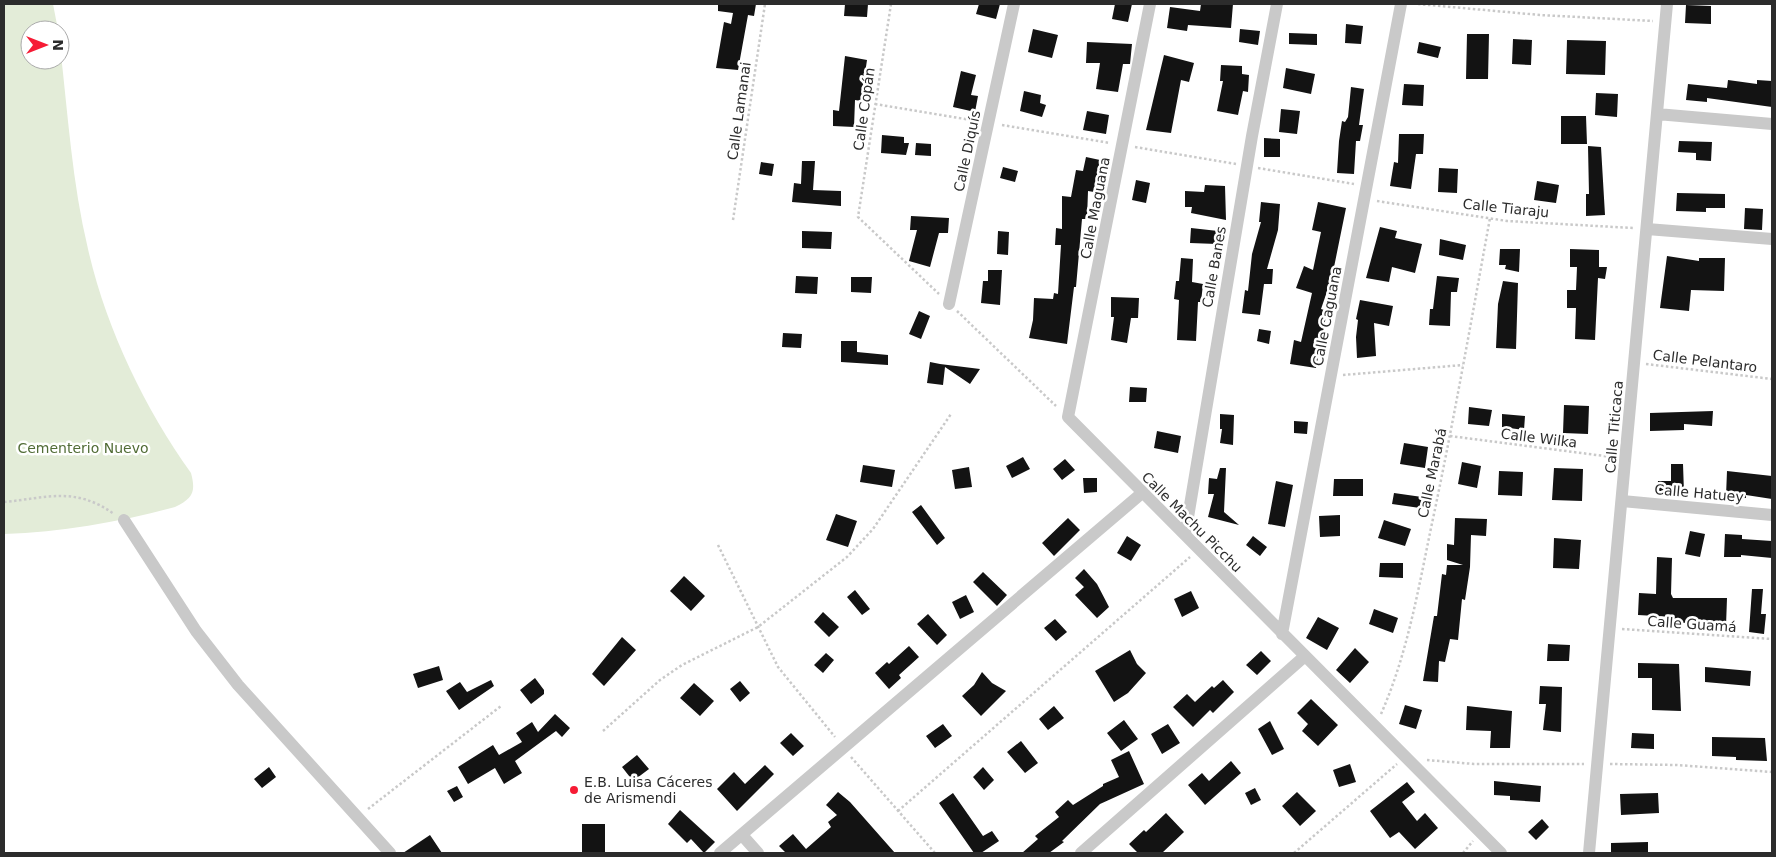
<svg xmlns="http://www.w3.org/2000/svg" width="1776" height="857" font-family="'DejaVu Sans',sans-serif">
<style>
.green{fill:#e3ecd8}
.building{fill:#131313}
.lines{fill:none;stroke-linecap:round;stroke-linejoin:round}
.path{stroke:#c9c9c9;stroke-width:2.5;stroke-dasharray:2.5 2.5;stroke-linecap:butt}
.street{stroke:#c9c9c9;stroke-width:12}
.poi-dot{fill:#f61b35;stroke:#fff;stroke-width:2}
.labels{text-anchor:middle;stroke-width:5;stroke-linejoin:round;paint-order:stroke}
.street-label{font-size:14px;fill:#2c2c2c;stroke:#fff}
.park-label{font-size:14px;fill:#516c36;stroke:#fff}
.poi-label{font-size:14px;fill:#2c2c2c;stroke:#fff;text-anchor:start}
</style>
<rect width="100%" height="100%" fill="#fff"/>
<path class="green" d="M4,4H53L58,30H30V60H60V46C68,114 72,183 88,249C106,328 144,407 191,473C196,492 193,498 175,507C119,522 62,532 4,534Z"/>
<path class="building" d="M718,4H756L754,16L748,15L738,70L716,68L724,22L731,24L733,13L718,11Z
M845,4H868L867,17L844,16Z
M979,4H1000L996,19L976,14Z
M1115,4H1132L1128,22L1112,19Z
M1201,4H1233L1231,28L1188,25L1187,31L1167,28L1170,7L1200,11Z
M1686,5L1711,6V24L1685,23Z
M1346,24L1363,26L1361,44L1345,43Z
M1033,29L1058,35L1052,58L1028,52Z
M1240,29L1260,31L1258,45L1239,42Z
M1289,33L1317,34V45L1289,44Z
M1467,34H1489L1488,79H1466Z
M1513,39L1532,40L1531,65L1512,64Z
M1567,40L1606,41L1605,75L1566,74Z
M1087,42L1132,44L1130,64H1123L1118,92L1096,89L1100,63H1086Z
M1419,42L1441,47L1438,58L1417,53Z
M1164,55L1194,63L1189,82L1181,80L1171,133L1146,130Z
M845,56L867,60L861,101L855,100L854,127L833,126V110L839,111Z
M1221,65L1242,66V74L1249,75L1248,92L1243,91L1238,115L1217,111L1223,81H1220Z
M1286,68L1315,74L1311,94L1283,88Z
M961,71L976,75L971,95L978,96L975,112L953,107Z
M1728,80L1757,84V80L1772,81V107L1707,98V102L1686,100L1688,84L1727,88Z
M1404,84L1424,85L1423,106L1402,105Z
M1351,87L1364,89L1359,125H1363L1360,141H1356L1354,174L1337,173L1339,141L1342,121L1345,122L1348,117Z
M1024,91L1041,95L1040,103L1046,105L1042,117L1020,111Z
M1596,93L1618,94L1617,117L1595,115Z
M1281,109L1300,111L1297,134L1279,132Z
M1087,111L1109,115L1106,134L1083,130Z
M1561,116H1586L1587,144H1561Z
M1399,134H1424L1423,154H1416L1411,189L1390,186L1394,162L1398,163Z
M882,135L904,137V143H909L906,155L881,153Z
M1264,138L1280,139V157H1264Z
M1679,141L1712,142L1711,161L1696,160V153L1678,152Z
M916,143L931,144V156L915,155Z
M1588,146L1601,147L1605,215L1586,216V194H1589Z
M1086,157L1100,160L1094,192L1088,191L1087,219H1082L1076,287H1074L1067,344L1029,338L1033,320L1034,298L1053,299L1054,293L1058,294L1061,245H1055L1056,228L1062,229V196L1071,197L1076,170L1083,171Z
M802,161H815L813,190L841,191V206L792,202L794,183L801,184Z
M761,162L774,164L772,176L759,174Z
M1003,167L1018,171L1015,182L1000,178Z
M1439,168L1458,169L1457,193L1438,192Z
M1136,180L1150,183L1146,203L1132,200Z
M1537,181L1559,185L1556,203L1534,200Z
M1205,185L1225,186L1226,220L1191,213L1192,207H1185V191L1204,192Z
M1677,193L1725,194V208H1706V212L1676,211Z
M1261,202L1280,204L1278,230L1267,269H1273L1272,284H1264L1260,315L1242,313L1245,290L1248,291L1252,254L1261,222H1259Z
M1318,202L1346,208L1332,277L1321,309L1327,311L1316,368L1290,364L1294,340L1301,342L1312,293L1296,288L1304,266L1313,270L1321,232L1312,230Z
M1745,208L1763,209L1762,230L1744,229Z
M911,216L949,218L948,233H939L930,267L909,261L917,230H910Z
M1380,227L1397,231L1395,238L1422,244L1415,273L1392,267L1389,282L1366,278Z
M1191,228L1218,231L1217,244L1190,243Z
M802,231L832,232L831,249L802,248Z
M998,231L1009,232L1008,255L997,254Z
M1440,239L1466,245L1463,260L1439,255Z
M1500,249H1520L1519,272L1505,269L1506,265H1499Z
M1570,249L1599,250V267H1607L1605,279L1598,278L1595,340L1575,339L1576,308H1567V290H1576L1577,267H1570Z
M1667,256L1699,261V258H1725L1724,291L1691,290L1689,311L1660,308Z
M1181,258L1193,259L1192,282L1203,284L1201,302H1198L1196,341L1177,340L1179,300L1174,299L1176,281H1179Z
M988,270H1002L1000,305L981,303L983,281H988Z
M796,276L818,277L817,294L795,293Z
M1437,276L1459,278L1457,292H1451L1450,326L1429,325L1430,309H1433Z
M851,277H872L871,293L851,292Z
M1503,281L1518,283L1516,349L1496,348L1498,304Z
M1111,297L1139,298L1138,318H1131L1127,343L1111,340L1114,317H1111Z
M1360,300L1393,306L1389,326L1374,323L1376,356L1357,358L1356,337L1358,320L1356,319Z
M919,311L930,316L921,339L909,334Z
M1259,329L1271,331L1269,344L1257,341Z
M783,333L802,334L801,348L782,347Z
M841,341H857V352L888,355V365L841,362Z
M930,362L940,364L980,369L970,384L945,367L943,385L927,383Z
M1130,387L1147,388L1146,402H1129Z
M1564,405L1589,406L1588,434L1563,433Z
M1469,407L1492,410L1489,426L1468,424Z
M1713,411L1712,426L1684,424V430L1650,431V413Z
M1220,414L1234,415L1233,445L1220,443L1222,429H1220Z
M1502,414L1525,416L1524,430L1502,427Z
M1294,421L1308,422L1307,434L1294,433Z
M1157,431L1181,436L1178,453L1154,448Z
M1404,443L1428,447L1425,468L1400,464Z
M1023,457L1030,469L1012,478L1006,466Z
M1065,459L1075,470L1062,480L1053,469Z
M1462,462L1481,466L1477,488L1458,484Z
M1671,464H1683L1684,493L1657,492L1658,481H1671Z
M863,465L895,470L892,487L860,482Z
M969,467L972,487L955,489L952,470Z
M1220,468H1226L1224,512L1239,525L1208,517L1214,494H1208L1209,478L1217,479Z
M1554,468L1583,469L1582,501L1552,500Z
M1499,471L1523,472L1522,496L1498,495Z
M1727,471L1772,476V499L1746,495V498L1726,496Z
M1083,478H1097V492L1084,493Z
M1334,479H1363V496H1333Z
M1276,481L1293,485L1285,527L1268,524Z
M1394,493L1422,497L1420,508L1392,504Z
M921,505L945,538L937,545L912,512Z
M836,514L857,521L848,547L826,540Z
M1340,515V536L1320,537L1319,516Z
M1068,518L1080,530L1054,556L1042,543Z
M1455,518L1487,519L1486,536L1471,535L1470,567L1465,600L1462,599L1458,640L1450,639L1445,662L1439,661L1438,682L1423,681L1434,616H1437L1442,574L1446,575L1447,565H1463L1447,560V544L1454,545Z
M1384,520L1411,529L1405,546L1378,538Z
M1690,531L1705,534L1700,557L1685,554Z
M1725,534L1742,535V539L1772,541V558L1741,555V557H1724Z
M1127,536L1141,545L1131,561L1117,553Z
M1253,536L1267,547L1260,556L1246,545Z
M1554,538L1581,540L1579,569L1553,568Z
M1657,557L1672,558L1671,594L1673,598H1727L1726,626H1709V623H1673V617L1638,615L1639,593L1656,594Z
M1380,563H1403V578L1379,577Z
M1084,569L1097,584L1109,607L1097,618L1075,595L1084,587L1075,578Z
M983,572L1007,595L997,606L973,582Z
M684,576L705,596L691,611L670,591Z
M1752,589H1763L1761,614H1766L1764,634L1749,632Z
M855,590L870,609L862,615L847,597Z
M1191,591L1199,608L1182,617L1174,599Z
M966,595L974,612L960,619L952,602Z
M1374,609L1398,618L1393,633L1369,624Z
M823,612L839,627L829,637L814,622Z
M928,614L947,635L937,645L917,624Z
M1318,617L1339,628L1327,650L1306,638Z
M1055,619L1067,632L1056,641L1044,628Z
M622,637L636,650L604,686L592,674Z
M1548,644L1570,645L1569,661H1547Z
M909,646L919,657L899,675L901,678L889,689L875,673L887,662L889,664Z
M1355,648L1369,662L1350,683L1336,670Z
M1130,650L1137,664L1146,673L1128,693L1114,702L1095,671Z
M1261,651L1271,661L1257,675L1246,665Z
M826,653L834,660L823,673L814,665Z
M1638,663L1679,664L1681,711L1652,710V678H1638Z
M439,666L443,680L418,688L413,674Z
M1705,667L1751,671L1750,686L1705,682Z
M982,672L992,683L1006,691L981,716L962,696L974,685Z
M535,678L544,690V694L531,704L520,690Z
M491,680L494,686L459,710L446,691L460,682L467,692Z
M1223,680L1234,692L1213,713L1210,710L1193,727L1173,707L1187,694L1195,702L1212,686L1214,688Z
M740,681L750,693L740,702L730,689Z
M694,683L714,701L700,716L680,698Z
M1540,686L1562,687L1561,732L1543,730L1546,704H1539Z
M1311,699L1338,725L1318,746L1302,731L1308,724L1297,713Z
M1405,705L1422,710L1416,729L1399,724Z
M1054,706L1064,718L1048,730L1039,719Z
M1467,706L1512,711L1510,748H1490L1491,731L1466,730Z
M555,714L570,728L562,737L556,731L515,761L522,773L504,784L495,768L468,784L458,767L493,745L499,755L522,742L516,733L532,722L538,732Z
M1124,720L1138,739L1121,751L1107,733Z
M1270,721L1284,749L1272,755L1258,729Z
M943,724L952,736L935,748L926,736Z
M1168,724L1180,743L1162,754L1151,734Z
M791,733L804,746L793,756L780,743Z
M1632,733L1654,734V749L1631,748Z
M1712,737L1765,738L1767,761L1736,760V757L1712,756Z
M1021,741L1038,763L1025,773L1007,752Z
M1129,751L1144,784L1100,804L1062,841L1064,842L1049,853H1022L1038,839L1035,836L1059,817L1055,812L1068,800L1073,805L1103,786V784L1119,777L1111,760Z
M637,755L649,769L633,781L622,767Z
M1231,761L1241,773L1205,805L1188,785L1202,773L1209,781Z
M1350,764L1356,782L1339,787L1333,770Z
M765,765L774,774L737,811L717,789L734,772L745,784Z
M269,767L276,777L262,788L254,779Z
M983,767L994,780L984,790L973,777Z
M1494,781L1541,786L1540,802L1510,800V796L1494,795Z
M1407,782L1415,792L1402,802L1417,821L1425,813L1438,828L1415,849L1399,832L1390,838L1370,811Z
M457,786L463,797L454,802L447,791Z
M1255,788L1261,800L1251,805L1245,793Z
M838,792L850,802L895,853H786L779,846L793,834L806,849L831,827L828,822L837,815L826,805Z
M1297,792L1316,811L1300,826L1282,806Z
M953,793L983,836L992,831L999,841L981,853H974L939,803Z
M1658,793L1659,813L1621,815L1620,794Z
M680,810L715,842L704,853L691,839L687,843L668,824Z
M1166,813L1184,832L1162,853H1138L1129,844L1144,830L1146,832Z
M1542,819L1549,827L1536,840L1528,832Z
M582,824H605V853H582Z
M430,835L442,853H403Z
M1648,842V853H1611V843Z"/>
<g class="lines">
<path class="path" d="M891,4L858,217L939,294
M1418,4L1540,15L1653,21
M875,104L977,121
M1002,125L1110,143
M1135,147L1236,164
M1258,168L1354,184
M1377,201L1507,221L1633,228
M733,220L765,4
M957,311L1056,406
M1646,364L1772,379
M1343,375L1463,365
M1450,436L1612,457
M4,502C47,498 75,486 114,514
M718,545L778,667L835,737
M1622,629L1772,639
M1381,714C1407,655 1418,591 1431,528C1453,425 1471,322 1490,218
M603,731L660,680L682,665L758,627L847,557L873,529L951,414
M851,757L935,853
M1427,760L1474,764H1584
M1610,764L1677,765L1772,772
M368,809L501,706
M898,811L1190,557
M1294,853L1397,764
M1463,853L1473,841"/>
<path class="street" d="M1150,4L1068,417L1501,853
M1657,114L1772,124
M1647,229L1772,239
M949,304L1014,4
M1622,501L1772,515
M124,520L196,631L238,685L390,853
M1185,535L1252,136L1277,4
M1282,634L1401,4
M742,835L758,853
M720,853L1142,493
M1081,853L1305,656
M1589,853L1667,4"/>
</g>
<circle class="poi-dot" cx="574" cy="790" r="5"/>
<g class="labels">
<g class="street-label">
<text transform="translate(864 109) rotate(-82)" y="5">Calle Copán</text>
<text transform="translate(739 111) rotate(-82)" y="5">Calle Lamanai</text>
<text transform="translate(967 151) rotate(-78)" y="5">Calle Diquís</text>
<text transform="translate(1095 208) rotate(-79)" y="5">Calle Maguana</text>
<text transform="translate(1506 208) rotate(6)" y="5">Calle Tiaraju</text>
<text transform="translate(1214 267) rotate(-80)" y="5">Calle Banes</text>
<text transform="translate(1327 316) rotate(-79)" y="5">Calle Caguana</text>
<text transform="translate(1705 361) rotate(7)" y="5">Calle Pelantaro</text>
<text transform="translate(1614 427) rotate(-85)" y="5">Calle Titicaca</text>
<text transform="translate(1539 438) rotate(7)" y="5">Calle Wilka</text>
<text transform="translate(1432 473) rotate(-78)" y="5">Calle Marabá</text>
<text transform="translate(1699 493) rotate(5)" y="5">Calle Hatuey</text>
<text transform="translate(1192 522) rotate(45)" y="5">Calle Machu Picchu</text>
<text transform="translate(1692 624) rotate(4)" y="5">Calle Guamá</text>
</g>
<g class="park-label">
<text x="83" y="453">Cementerio Nuevo</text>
</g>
<g class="poi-label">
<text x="584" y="787">E.B. Luisa Cáceres<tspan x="584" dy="16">de Arismendi</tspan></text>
</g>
</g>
<rect width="1776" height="857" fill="none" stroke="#2c2c2c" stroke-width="10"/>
<g transform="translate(45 45) rotate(90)"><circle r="24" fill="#ffffff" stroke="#ababab"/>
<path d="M0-4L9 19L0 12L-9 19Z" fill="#f61b35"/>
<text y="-8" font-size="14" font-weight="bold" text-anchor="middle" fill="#2c2c2c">N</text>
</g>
</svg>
